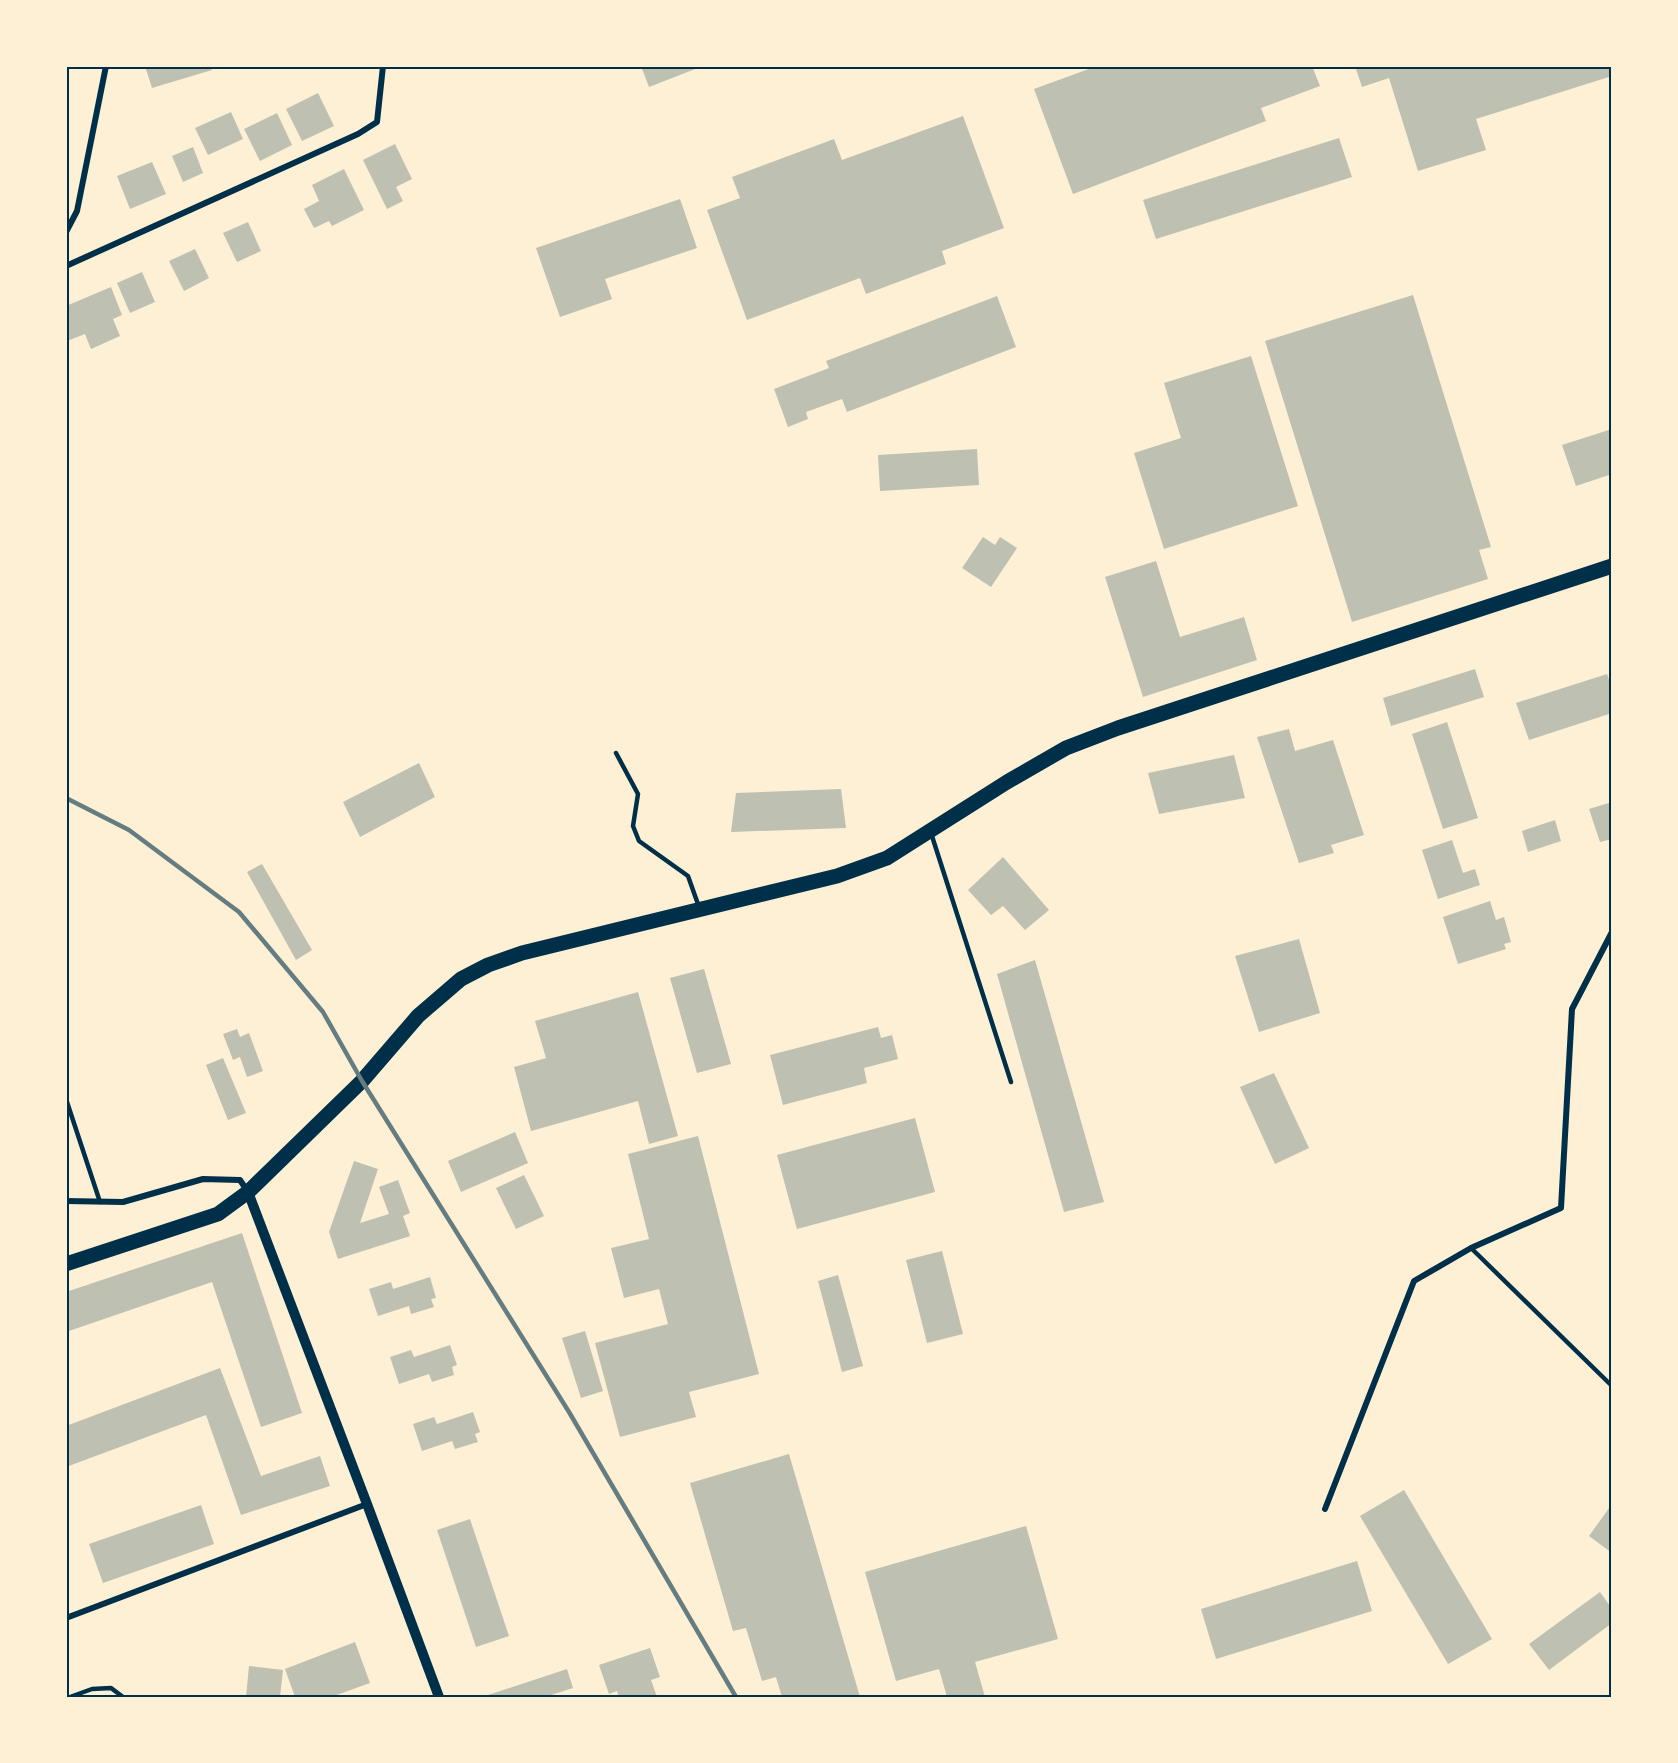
<svg xmlns="http://www.w3.org/2000/svg" width="1678" height="1763" font-family="Lato,sans-serif">
<style>
.building{fill:#bec0b2}
.lines{fill:none;stroke-linecap:round;stroke-linejoin:round}
.service{stroke:#003049;stroke-width:4.5}
.minor{stroke:#003049;stroke-width:6}
.tertiary{stroke:#003049;stroke-width:10}
.primary{stroke:#003049;stroke-width:15}
.rail{stroke:#657d81;stroke-width:4.5}
.neatline{fill:none;stroke:#003049;stroke-width:2}
</style>
<rect width="100%" height="100%" fill="#fdf0d5"/>
<path class="building" d="M145,66H210L212,70L152,88Z
M641,66H703L649,87Z
M1097,66H1312L1320,86L1261,108L1266,121L1073,194L1034,89Z
M1355,66H1612V76L1476,119L1486,150L1418,171L1389,78L1362,87Z
M318,93L334,126L302,141L286,109Z
M231,112L243,139L208,155L195,128Z
M277,113L292,145L260,161L244,129Z
M963,116L1004,228L942,251L946,264L866,294L860,278L747,320L707,210L740,198L732,177L834,139L842,160Z
M1339,138L1352,177L1156,239L1143,200Z
M395,144L412,179L396,187L403,201L387,209L363,160Z
M193,147L203,173L183,182L172,156Z
M152,162L166,194L130,209L117,176Z
M344,169L364,210L332,226L329,221L314,228L304,209L319,201L312,185Z
M680,199L697,248L605,279L612,299L560,317L536,248Z
M248,222L261,251L237,262L223,233Z
M195,249L209,278L184,291L169,261Z
M142,272L155,302L130,313L117,283Z
M111,287L122,315L113,319L120,336L91,349L85,334L67,341L66,306Z
M1413,295L1491,547L1479,550L1488,579L1352,622L1265,341Z
M997,296L1016,347L847,412L842,399L806,412L808,419L788,427L774,389L829,368L826,361Z
M1251,356L1298,506L1164,549L1134,453L1181,438L1164,383Z
M1612,429V474L1576,486L1562,445Z
M977,449L979,485L880,491L878,455Z
M983,537L995,545L1000,537L1017,548L991,587L962,568Z
M1156,561L1180,637L1244,617L1257,660L1143,697L1105,577Z
M1475,669L1484,697L1391,726L1383,698Z
M1607,674L1612,688V713L1529,740L1516,703Z
M1447,722L1478,818L1443,829L1412,734Z
M1289,729L1295,751L1333,740L1364,835L1331,845L1334,853L1299,863L1257,737Z
M1234,755L1245,798L1159,814L1148,773Z
M419,763L435,797L360,837L343,802Z
M841,789L846,828L731,832L736,793Z
M1612,802V839L1600,842L1589,809Z
M1555,820L1561,841L1528,852L1522,831Z
M1452,840L1463,873L1475,869L1480,885L1438,899L1422,850Z
M1003,857L1049,910L1025,930L1003,906L991,915L968,890Z
M262,864L312,950L296,960L247,872Z
M1490,901L1496,920L1504,917L1511,942L1504,944L1506,949L1458,964L1443,917Z
M1299,939L1320,1013L1259,1032L1235,956Z
M1035,960L1104,1202L1064,1212L997,974Z
M704,969L731,1064L697,1073L670,978Z
M638,992L678,1136L649,1144L638,1101L531,1131L514,1067L546,1058L535,1021Z
M878,1027L881,1038L892,1035L898,1059L864,1068L867,1083L783,1105L770,1055Z
M237,1029L240,1037L249,1033L263,1071L247,1077L240,1057L233,1060L223,1034Z
M223,1058L246,1113L228,1120L206,1065Z
M1274,1073L1309,1148L1275,1164L1240,1087Z
M915,1118L935,1192L797,1229L777,1155Z
M515,1132L528,1163L461,1192L448,1161Z
M698,1136L759,1374L689,1392L696,1417L620,1437L595,1343L668,1324L659,1289L624,1298L611,1248L649,1239L628,1154Z
M354,1161L378,1169L360,1223L389,1214L379,1187L398,1180L410,1213L403,1216L410,1236L338,1259L329,1232Z
M524,1175L544,1216L516,1229L496,1188Z
M242,1233L302,1413L261,1427L212,1282L66,1332V1292Z
M942,1251L963,1334L927,1343L906,1260Z
M838,1275L863,1366L842,1372L818,1281Z
M430,1277L436,1298L431,1299L434,1307L411,1314L409,1306L378,1316L369,1289L391,1282L393,1289Z
M585,1331L603,1391L581,1398L562,1338Z
M450,1345L457,1365L452,1367L454,1375L432,1382L429,1374L399,1384L390,1357L411,1350L414,1357Z
M220,1368L261,1476L320,1456L330,1486L241,1515L206,1415L66,1467V1426Z
M473,1412L480,1432L475,1434L478,1442L455,1449L452,1441L422,1451L413,1424L434,1417L437,1424Z
M789,1454L860,1697H782L776,1677L762,1681L746,1628L733,1631L690,1483Z
M1404,1490L1492,1639L1448,1664L1360,1516Z
M1612,1504V1553L1589,1536Z
M201,1505L214,1544L103,1583L89,1544Z
M470,1519L509,1636L476,1647L437,1530Z
M1026,1526L1058,1639L975,1662L985,1697H947L939,1669L896,1681L865,1572Z
M1357,1561L1372,1611L1216,1659L1201,1609Z
M1600,1592L1612,1609V1623L1549,1670L1529,1644Z
M355,1642L370,1683L331,1697H295L285,1669Z
M650,1648L660,1677L651,1680L657,1697H619L617,1691L609,1694L599,1665Z
M249,1666L283,1670L280,1697H246Z
M567,1669L573,1688L545,1697H482Z"/>
<g class="lines">
<path class="service" d="M616,753L638,794L633,826L639,841L688,876L699,907
M931,833L1011,1082
M66,1099L100,1202
M1471,1248L1612,1386
M70,1697L92,1689L111,1688L123,1697"/>
<path class="minor" d="M66,232L77,211L106,66
M66,266L358,134L377,122L383,66
M66,1201L123,1202L203,1179L240,1180L248,1192
M1325,1509L1414,1281L1471,1248L1561,1208L1572,1009L1612,932
M66,1618L367,1504"/>
<path class="tertiary" d="M248,1192L367,1504L439,1697"/>
<path class="primary" d="M66,1264L218,1214L248,1192L362,1081L418,1016L461,979L488,965L522,953L837,876L887,858L1007,782L1066,748L1118,728L1612,566"/>
<path class="rail" d="M66,798L129,830L239,912L323,1012L362,1081L569,1412L736,1697"/>
</g>
<rect width="1678" height="1763" fill="none" stroke="#fdf0d5" stroke-width="135"/>
<rect x="68" y="68" width="1542" height="1628" class="neatline"/>
</svg>
